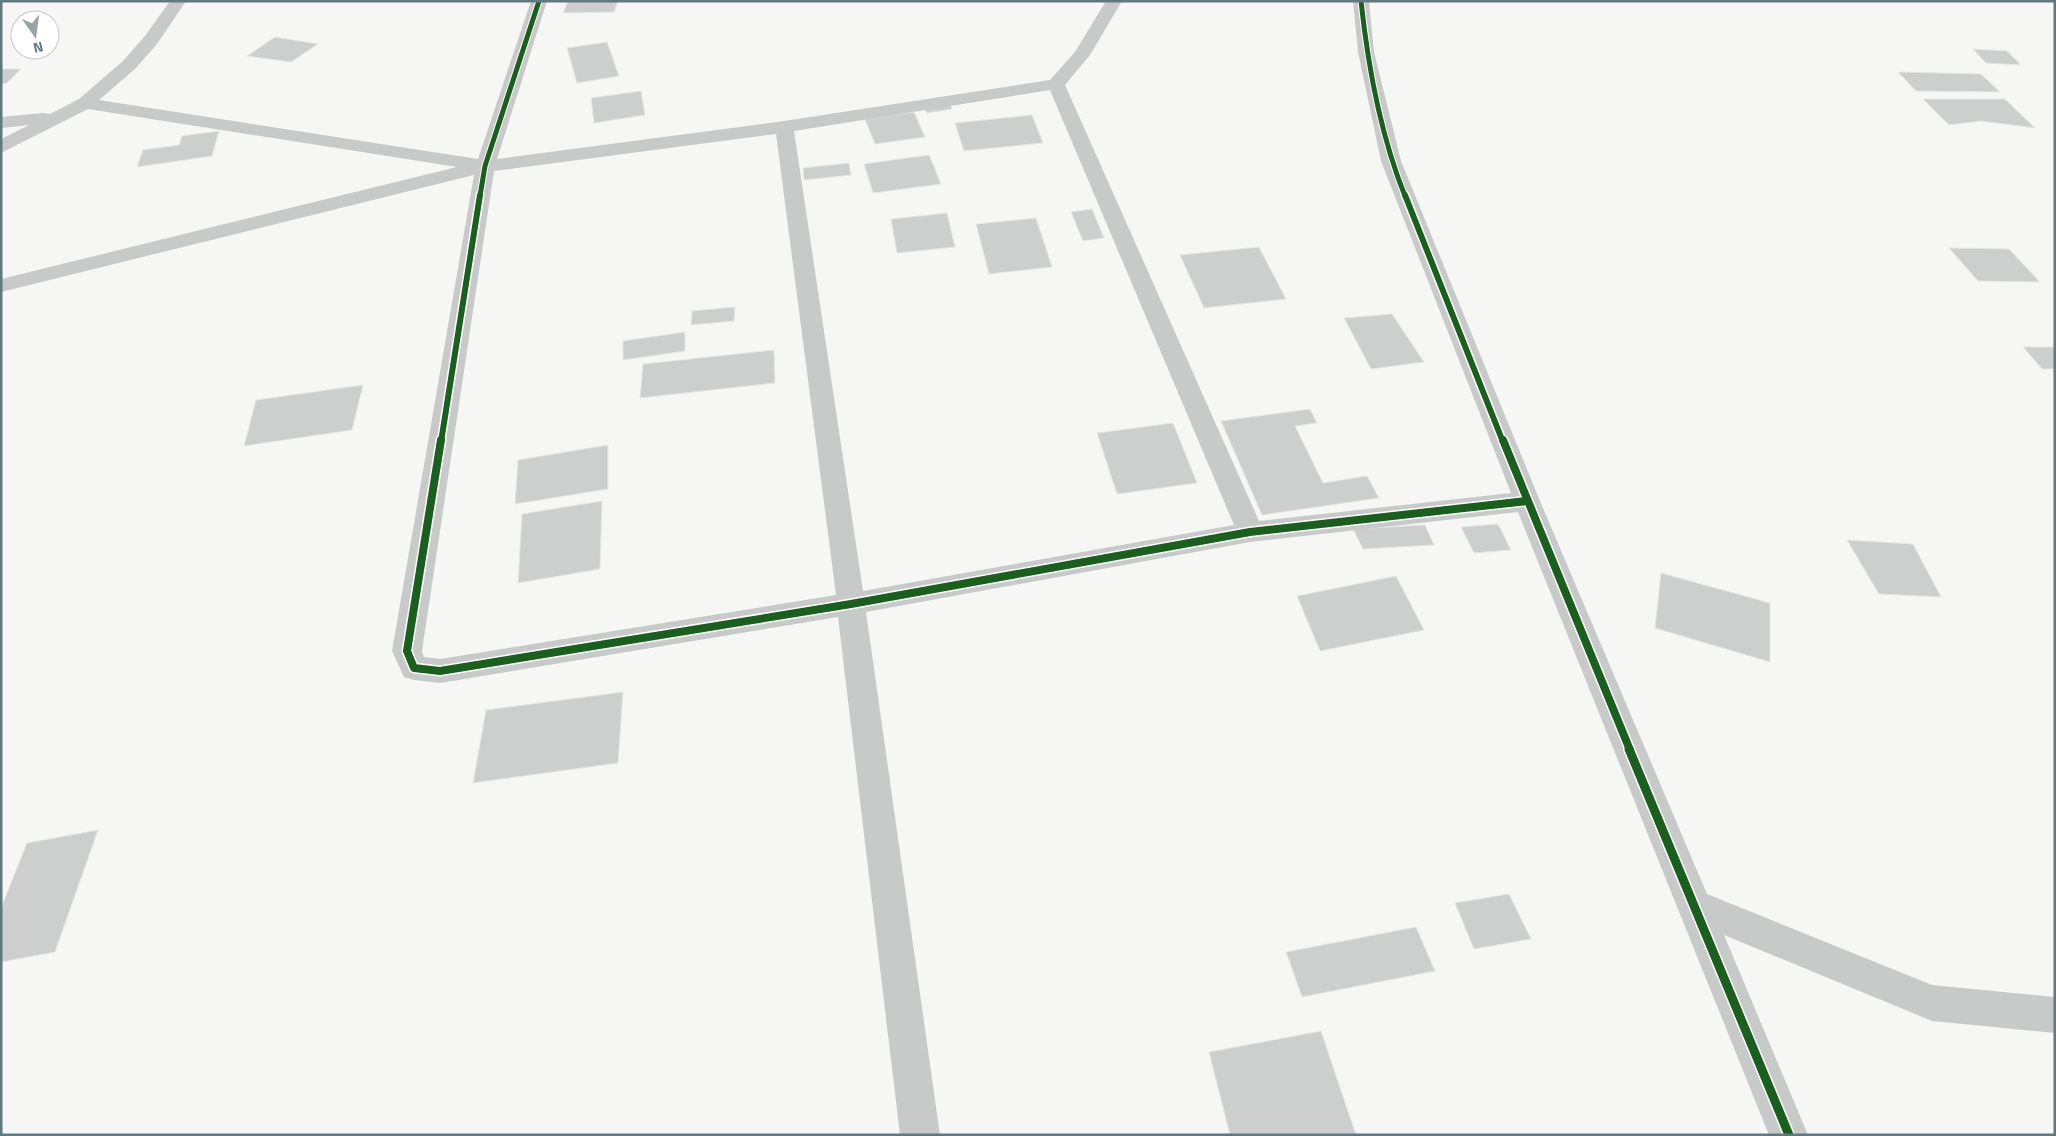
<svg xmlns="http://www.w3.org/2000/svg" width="2056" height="1136" font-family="'Titillium Web',sans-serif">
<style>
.building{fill:#cdcfcf;stroke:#e6e6e4}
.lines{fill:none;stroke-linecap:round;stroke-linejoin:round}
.minor{fill:#c8caca;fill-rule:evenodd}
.cycleway-far3-casing{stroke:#fff;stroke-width:7}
.cycleway-far2-casing{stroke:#fff;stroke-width:9}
.cycleway-far1-casing{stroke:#fff;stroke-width:11}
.cycleway-casing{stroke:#fff;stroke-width:12}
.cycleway-far3{stroke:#1b5e20;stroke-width:5}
.cycleway-far2{stroke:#1b5e20;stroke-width:6}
.cycleway-far1{stroke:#1b5e20;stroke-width:8}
.cycleway{stroke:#1b5e20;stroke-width:9}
</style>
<rect width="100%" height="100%" fill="#f6f6f5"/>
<path class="building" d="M568,1H618L614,12L563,13Z
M275,37L318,44L291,62L247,56Z
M607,42L619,76L577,83L567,48Z
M1973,49L2007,51L2021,65L1986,63Z
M1,69H21L7,83L1,84Z
M1898,72L1981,74L2000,92L1916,91Z
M641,91L645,115L594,123L591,98Z
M1923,99H2005L2035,128L1981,121L1949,125Z
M950,104L952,109L927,113L924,108Z
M914,112L925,137L875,144L865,119Z
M1032,115L1043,143L964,151L955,123Z
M219,131L212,156L137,167L143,150L179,145L182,136Z
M929,155L941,184L873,193L864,164Z
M849,163L851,175L804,180L803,168Z
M1092,209L1104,238L1083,241L1071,212Z
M947,213L955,247L897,253L891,219Z
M1036,218L1052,267L989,274L976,224Z
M1259,247L1286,299L1204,308L1180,255Z
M1949,248L2009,249L2040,282L1978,281Z
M735,307L734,321L691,325L692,311Z
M1392,314L1424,362L1371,369L1344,318Z
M685,332V351L623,360V341Z
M2023,347H2055V369H2042Z
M774,350L775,383L640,398L643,364Z
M363,385L352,430L244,446L256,400Z
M1310,409L1317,423L1295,426L1323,483L1367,476L1379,498L1262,515L1221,421Z
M1173,423L1197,483L1117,494L1097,433Z
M608,445V489L515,504L518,460Z
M602,501L600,569L518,583L522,514Z
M1498,524L1511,550L1474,553L1461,527Z
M1425,525L1434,545L1363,549L1353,529Z
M1847,540L1913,544L1941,597L1879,594Z
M1661,573L1770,603V662L1655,628Z
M1396,576L1424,630L1320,651L1297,596Z
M623,692L618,763L473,783L486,710Z
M98,830L55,952L1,962V908L27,843Z
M1509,894L1531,939L1474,949L1455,903Z
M1416,927L1435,971L1302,997L1286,952Z
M1321,1031L1356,1135H1230L1209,1052Z"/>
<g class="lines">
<path class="minor" d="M170,1H186L157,44L135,69L99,100L478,159L531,1H547L497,159L784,121L1050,80L1075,52L1106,1H1122L1090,55L1065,85L1259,521L1511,493L1381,161L1358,52L1353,1H1369L1374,52L1401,161L1540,501L1707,894L1932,985L2055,997V1033L1932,1021L1724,935L1808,1135H1769L1518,512L1250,542L866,612L940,1135H900L838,617L440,683L414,680L404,677L392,651L474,175L1,292V279L457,167L88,109L1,153V139L29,125L1,128V117L43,113L50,114L79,99L123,61L145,36ZM1050,90L1234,525L863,591L794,131ZM776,134L836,595L440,659L424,657L422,651L494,171Z"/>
<g class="cycleway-far3-casing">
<path id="cycleway-far3" d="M1361,1C1368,67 1380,134 1405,196
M480,196L485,166L539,1"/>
</g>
<g class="cycleway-far2-casing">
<path id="cycleway-far2" d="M1405,195L1503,442
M441,442L480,195"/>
</g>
<g class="cycleway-far1-casing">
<path id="cycleway-far1" d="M441,440L407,651L414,668L440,671L851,604L1250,532L1527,501
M1503,440L1630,750"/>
</g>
<g class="cycleway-casing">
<path id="cycleway" d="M1629,749L1789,1135"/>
</g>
<use href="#cycleway-far3" class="cycleway-far3"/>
<use href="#cycleway-far2" class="cycleway-far2"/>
<use href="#cycleway-far1" class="cycleway-far1"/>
<use href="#cycleway" class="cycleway"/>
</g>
<rect width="2056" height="1136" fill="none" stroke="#62787f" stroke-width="5"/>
<g transform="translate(35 35) rotate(166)"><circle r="24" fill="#ffffff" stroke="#c0c9cc"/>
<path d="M0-4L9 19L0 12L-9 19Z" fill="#96a4a8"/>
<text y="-8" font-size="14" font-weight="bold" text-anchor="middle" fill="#62787f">N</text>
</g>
</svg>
